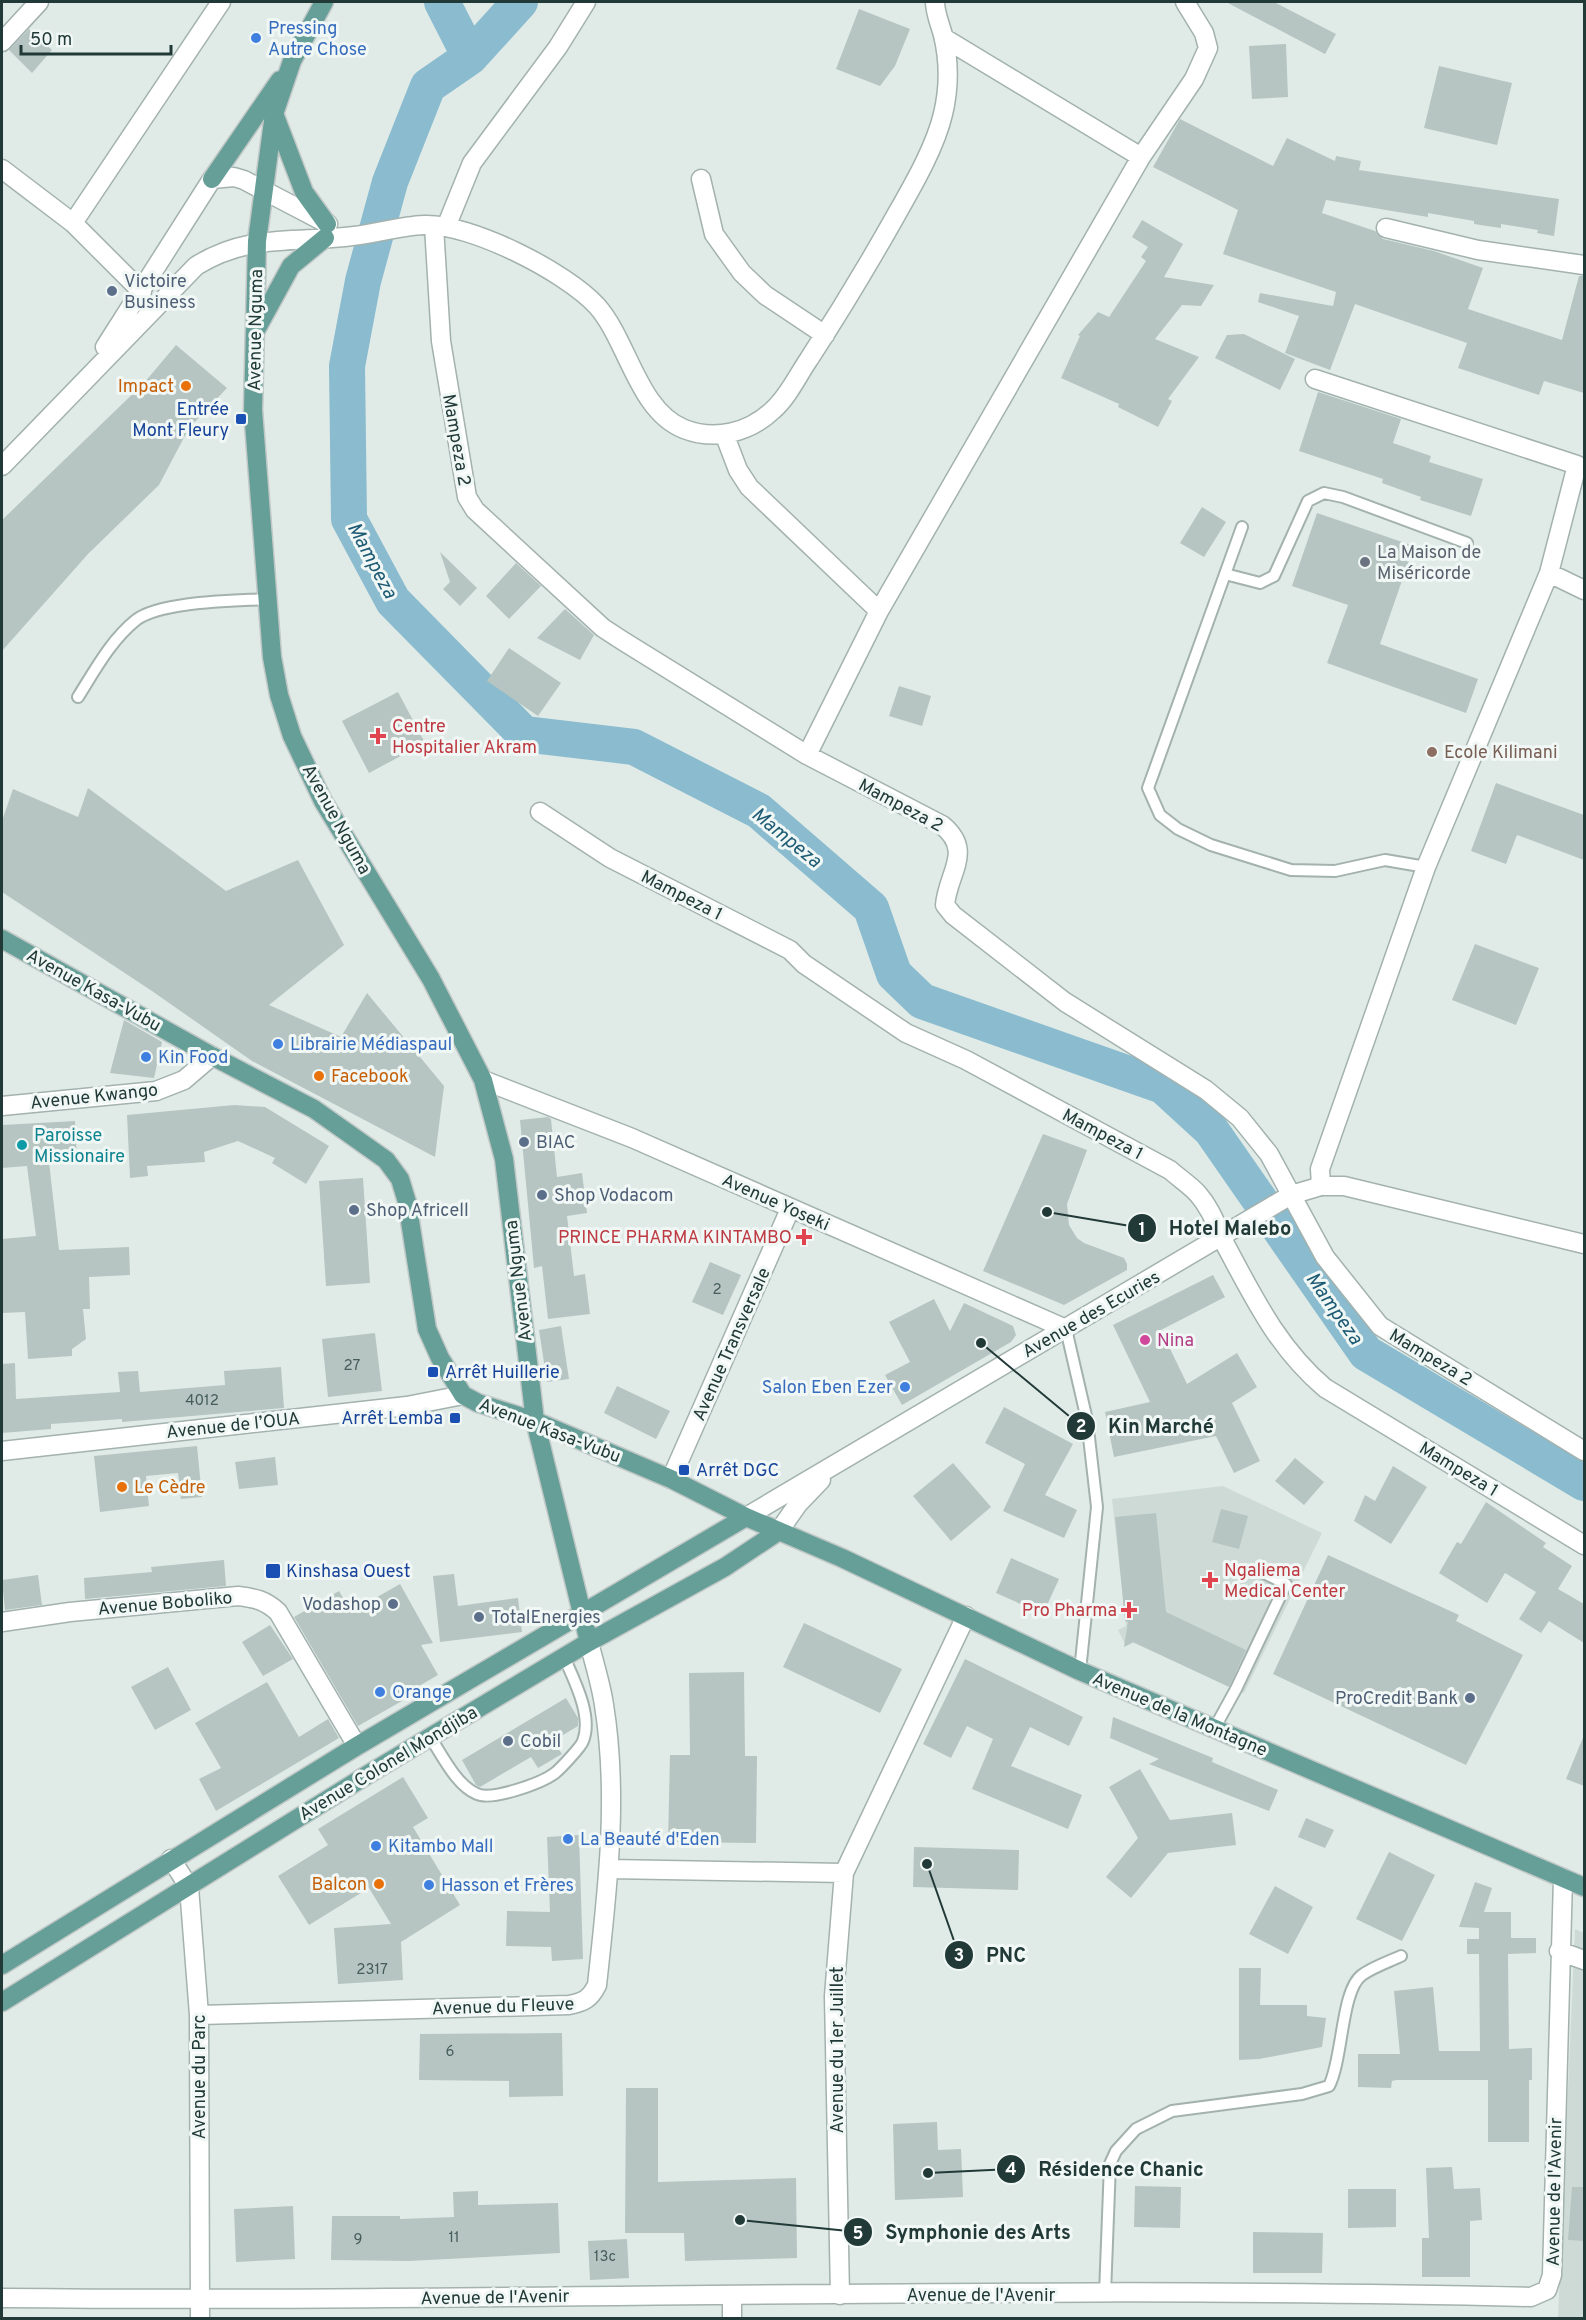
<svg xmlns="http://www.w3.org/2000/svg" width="1586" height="2320" font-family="Overpass,sans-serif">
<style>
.built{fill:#cedad6}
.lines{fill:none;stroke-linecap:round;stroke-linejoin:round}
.river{stroke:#8abbce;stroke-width:36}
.building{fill:#b6c5c1}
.service-casing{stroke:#a3b2af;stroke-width:14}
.minor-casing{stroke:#a3b2af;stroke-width:21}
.tertiary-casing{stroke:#a3b2af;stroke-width:21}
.primary-casing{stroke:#c1c8c7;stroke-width:21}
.service{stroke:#fff;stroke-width:10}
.minor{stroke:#fff;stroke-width:18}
.tertiary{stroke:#fff;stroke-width:18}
.primary{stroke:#669f97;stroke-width:18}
.shop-dot{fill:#3f7fe0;stroke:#f0f7f5;stroke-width:2}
.service-dot{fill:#5c6f8a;stroke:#f0f7f5;stroke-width:2}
.food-dot{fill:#e8710a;stroke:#f0f7f5;stroke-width:2}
.transit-dot{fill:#1a4fb4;stroke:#f0f7f5;stroke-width:2}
.worship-dot{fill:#6b7280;stroke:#f0f7f5;stroke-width:2}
.health-dot{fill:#e0444e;stroke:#f0f7f5;stroke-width:2}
.education-dot{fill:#8d6e63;stroke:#f0f7f5;stroke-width:2}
.culture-dot{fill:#0f9aa8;stroke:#f0f7f5;stroke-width:2}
.hotel-dot{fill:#d1479c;stroke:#f0f7f5;stroke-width:2}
.labels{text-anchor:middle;stroke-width:6;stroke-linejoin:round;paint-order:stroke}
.number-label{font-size:15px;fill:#465d5a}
.shop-label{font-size:18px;fill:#366cbe;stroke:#f0f7f5;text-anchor:start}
.service-label{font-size:18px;fill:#4e5e75;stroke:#f0f7f5;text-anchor:start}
.street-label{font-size:18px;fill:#213a37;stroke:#f0f7f5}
.food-label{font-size:18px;fill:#c56008;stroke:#f0f7f5;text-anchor:end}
.transit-label{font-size:18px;fill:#164399;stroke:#f0f7f5;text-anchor:start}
.worship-label{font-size:18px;fill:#5b616d;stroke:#f0f7f5;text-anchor:start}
.health-label{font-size:18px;fill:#be3a42;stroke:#f0f7f5;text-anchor:start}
.education-label{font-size:18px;fill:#785e54;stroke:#f0f7f5;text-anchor:start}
.culture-label{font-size:18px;fill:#0d838f;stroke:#f0f7f5;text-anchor:start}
.hotel-label{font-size:18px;fill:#b23c85;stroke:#f0f7f5;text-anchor:start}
.water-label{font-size:20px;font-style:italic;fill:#1e5b74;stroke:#f0f7f5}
.leader{fill:none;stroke:#213a37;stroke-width:2}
.callout-dot{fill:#213a37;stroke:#f0f7f5;stroke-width:2}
.mark-label{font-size:18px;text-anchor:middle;font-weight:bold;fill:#fff}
.callout-label{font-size:20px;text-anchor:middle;font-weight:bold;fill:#213a37;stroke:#f0f7f5;stroke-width:6;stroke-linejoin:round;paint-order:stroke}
</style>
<rect width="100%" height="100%" fill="#e0ebe7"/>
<path class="built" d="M1223,1486L1322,1533L1244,1693L1134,1643L1126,1646L1118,1630L1126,1626L1112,1499Z
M1575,1929L1584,1933V2318H1558Z"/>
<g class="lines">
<path class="river" d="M442,2L470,57
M520,2L470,57L428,86L390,182L363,281L347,366L349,519L393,601L524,734L634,747L759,811L871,908L894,974L922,1001L1163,1086L1211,1130L1366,1353L1584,1483"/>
</g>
<path class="building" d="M1226,2H1274L1336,34L1325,54Z
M859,9L910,29L895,66L880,86L836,69Z
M29,29L52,50L32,73L9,50Z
M1286,44L1288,97L1252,99L1249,46Z
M1439,66L1512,83L1497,145L1424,128Z
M1180,119L1273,166L1287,138L1335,161L1336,156L1361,161L1359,170L1559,199L1554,236L1537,233L1538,230L1501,224V228L1487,226L1474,224V221L1428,213V217L1326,200L1322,213L1375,231L1383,239L1434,251L1483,268L1468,309L1562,340L1579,276H1584V393L1544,381L1539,395L1458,368L1467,343L1355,304L1330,370L1285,353L1299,316L1258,302L1260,293L1333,306L1336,292L1223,254L1238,210L1153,167Z
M1142,220L1183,244L1164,277L1214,285L1201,306L1182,305L1155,339L1199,357L1168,399L1172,401L1158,427L1118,407L1119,404L1061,378L1080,336L1078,335L1098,312L1109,317L1146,261L1141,257L1148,247L1132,237Z
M1244,334L1295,359L1280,390L1215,358L1227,335Z
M176,345L227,388L189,428L159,485L88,554L2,651V520L144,383Z
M1318,392L1401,419L1393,443L1431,456L1429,462L1483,479L1471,516L1420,500L1421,497L1382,483L1383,479L1299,451Z
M1202,507L1226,522L1204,557L1180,543Z
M1317,513L1414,546L1380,644L1478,679L1466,713L1327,663L1348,605L1292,586Z
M440,552L477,588L460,606L443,589L450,582Z
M516,563L541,586L509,619L486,596Z
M565,609L594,635L580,660L537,638Z
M509,648L561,683L538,716L487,681Z
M899,686L931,696L922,726L889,716Z
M398,692L425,743L369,773L342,721Z
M1496,783L1584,815V860L1517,835L1506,864L1471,851Z
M88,788L226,891L298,860L344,945L269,1005L341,1037L367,993L444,1086L435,1157L252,1061L152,991L2,892V821L13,789L78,817Z
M1475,944L1539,968L1516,1025L1452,1000Z
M124,1020L162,1042L154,1078L110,1073Z
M234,1105L265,1107L329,1146L306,1184L272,1163L275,1158L238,1141L204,1152L205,1162L147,1166L148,1176L130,1178L127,1115Z
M548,1117L551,1119L557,1177L582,1173L587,1213L567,1216L574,1276L585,1274L590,1314L548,1319L542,1266L534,1268L520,1120Z
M75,1121L77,1160L49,1162L59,1250L129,1247L130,1275L89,1277L90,1309H83L86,1339L72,1349V1356L28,1359L25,1312L2,1313V1239L36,1236L27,1166L2,1168V1125Z
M1043,1134L1087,1150L1067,1204L1069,1225L1077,1238L1084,1243L1124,1258L1127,1264V1270L1064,1305L983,1271Z
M363,1178L370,1283L326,1286L319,1181Z
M710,1262L741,1275L723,1315L692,1302Z
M1213,1275L1225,1297L1161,1330L1187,1384L1237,1353L1257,1387L1232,1403L1260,1461L1234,1473L1216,1436L1114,1457L1105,1412L1150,1402L1113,1325Z
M934,1299L950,1331L964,1303L1013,1326L1016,1335L1011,1342L902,1405L885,1375L910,1362L889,1322Z
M561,1326L569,1379L547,1382L539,1330Z
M375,1333L382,1391L328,1397L322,1339Z
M15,1363L16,1399L120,1392L118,1372L138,1371L140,1392L225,1385L224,1371L281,1367L284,1408L122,1422V1419L51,1424V1429L2,1433V1364Z
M617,1386L670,1411L656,1439L604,1413Z
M1004,1407L1073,1444L1045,1495L1077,1510L1064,1538L1003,1511L1025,1464L985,1443Z
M197,1446L202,1497L181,1499L178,1473L146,1476L149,1506L100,1512L94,1456Z
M275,1457L278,1485L239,1489L235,1462Z
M1295,1458L1324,1482L1304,1505L1275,1481Z
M953,1463L991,1507L951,1541L913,1496Z
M1393,1466L1427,1487L1391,1544L1354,1521L1365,1495L1375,1501Z
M1486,1502L1546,1543L1543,1547L1572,1566L1558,1589L1584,1604V1643L1549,1621L1541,1633L1519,1619L1536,1592L1505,1573L1487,1603L1439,1573L1457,1542L1461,1544Z
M1221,1509L1248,1516L1239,1549L1212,1542Z
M1156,1513L1166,1612L1246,1650L1229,1687L1133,1642L1124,1647L1128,1622L1125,1621L1115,1517Z
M1328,1555L1459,1615L1456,1621L1523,1655L1466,1765L1273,1674Z
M1011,1558L1059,1579L1043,1614L996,1593Z
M224,1560L226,1586L85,1599L84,1578L152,1572L151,1567Z
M454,1574L458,1606L518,1598L522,1632L440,1642L433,1576Z
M38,1575L42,1605L5,1610L2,1580Z
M400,1584L433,1643L421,1645L438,1675L400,1697L402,1701L358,1726L294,1617L339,1591L351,1612Z
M804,1623L902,1669L880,1713L783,1667Z
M270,1625L293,1659L263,1676L242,1642Z
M965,1659L1083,1717L1069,1746L1030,1727L1011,1766L1082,1795L1068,1829L972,1789L993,1739L967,1726L951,1758L923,1744Z
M168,1667L191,1710L155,1730L131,1687Z
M744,1672L745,1756H757L756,1843L668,1842L670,1755H690L689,1673Z
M267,1682L299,1737L328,1719L339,1738L216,1811L199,1779L221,1768L195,1723Z
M566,1698L578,1718V1726L553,1741L562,1754L538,1768L531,1757L480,1787L476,1785L462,1760Z
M1113,1717L1213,1758L1212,1762L1278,1790L1269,1811L1149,1764L1159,1759L1110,1738Z
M1584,1735V1786L1566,1779Z
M1140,1769L1170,1820L1232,1813L1236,1845L1168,1853L1131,1898L1106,1877L1138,1838L1109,1787Z
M403,1777L428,1818L413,1827L460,1905L401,1942L403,1980L338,1984L334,1928L391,1924L369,1888L309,1925L278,1876L328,1845L318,1829Z
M1306,1818L1334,1830L1325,1848L1298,1837Z
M579,1835L583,1959L552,1961L551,1947L506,1946L507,1911L550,1912L547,1837Z
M914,1847L1019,1850L1018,1890L913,1887Z
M1389,1852L1435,1875L1402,1941L1356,1919Z
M1475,1882L1492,1888L1484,1912H1511V1938H1536V1953L1508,1954L1509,2049L1532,2048V2080H1529V2142H1488V2080H1396L1392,2081L1391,2088L1358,2087V2054H1400L1394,1991L1433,1987L1439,2051H1480L1479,1954H1467V1939H1479V1928L1459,1927Z
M1275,1886L1313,1907L1288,1954L1249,1934Z
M1239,1968H1261L1260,2005H1307V2016L1326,2018L1322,2047L1259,2059L1239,2060Z
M562,2033L563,2096L509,2097V2081L419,2080L420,2034Z
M626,2088H658V2182L796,2178L797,2258L685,2261L684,2233H625Z
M937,2122L938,2150L961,2149L963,2197L895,2200L893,2124Z
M1452,2167L1454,2189L1480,2188L1482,2220L1470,2221V2277H1422V2238H1429L1426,2168Z
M1135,2186L1181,2187L1180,2228L1134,2227Z
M1572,2187H1584V2241L1568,2240Z
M1348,2189H1396V2227L1348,2228Z
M478,2191V2205L558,2203L560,2253L409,2261L331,2260L332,2216H400V2219L454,2217L453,2192Z
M293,2206L295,2259L236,2262L234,2209Z
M1253,2232L1323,2233L1322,2273H1253Z
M627,2239L629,2278L590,2280L588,2241Z"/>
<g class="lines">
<g class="service-casing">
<path id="service" d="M1242,527L1148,788L1160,815L1178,829L1211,845L1291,870L1335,871L1385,860L1426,867
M1225,574L1260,583L1274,576L1308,501L1324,493L1343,497L1467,543
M78,697C95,670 111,640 136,620C161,601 235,601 267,599
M1066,1329L1087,1420L1097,1507L1080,1671
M1214,1729L1236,1689L1286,1584L1260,1571
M430,1737C442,1755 456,1785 477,1794C492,1801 542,1783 555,1773C560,1769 581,1747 583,1741C593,1716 574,1680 564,1657
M1105,2294L1110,2164L1116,2151L1136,2129L1172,2111L1302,2094L1329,2086C1343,2059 1341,1990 1362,1975C1373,1967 1388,1962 1401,1956"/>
</g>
<g class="minor-casing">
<path id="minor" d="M944,38L1141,157
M2,42L39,2
M2,169L73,223L142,292
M701,179L714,234L742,273L765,295L825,335
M73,223L221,2
M434,226L441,341L467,497L475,510L603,628L623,641L807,755L942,825C974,851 948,872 945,905L953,915L1065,1002L1206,1090L1240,1118L1269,1154L1325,1257L1380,1326L1584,1451
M446,227L472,163L558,47L586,2
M1386,228L1478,250L1584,265
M105,347L212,179L234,177L244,180L328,224
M1315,379L1577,465L1549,573
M725,436L738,470L749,487L879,611
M2,466L196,266C245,235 291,242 345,237C372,235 398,226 424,225C470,223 566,272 597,306C628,341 638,411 684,429C715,441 749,433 773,410C788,397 798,375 809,359C839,313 868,265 895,217C912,187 935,148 943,114C949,89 949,60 943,35C940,24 935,13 935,2
M807,755L879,611L1141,157L1194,79L1208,48L1204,33L1185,2
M540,812L610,858L790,950L804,964L906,1033L966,1060L1170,1170C1179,1178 1190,1185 1198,1194C1212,1210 1217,1228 1226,1246C1255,1300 1278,1348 1325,1388L1584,1545
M483,1080L632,1138L1066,1329
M2,1106L156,1091L184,1080L212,1056
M1321,1186L1320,1169L1426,867L1549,573L1584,590
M671,1479L790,1209
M2,1622L70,1612L238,1596C255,1598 265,1600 278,1612L357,1746
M171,1859L189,1887L199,2015L200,2318
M609,1869L844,1873
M1559,1951L1584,1960
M199,2015L569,2005C584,2002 590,1999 597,1985C607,1893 619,1798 604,1705C601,1684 594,1663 589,1642
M840,2295L834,1996L844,1873L966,1616
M2,2298C511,2303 1021,2284 1531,2297L1547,2290L1552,2275L1563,1878
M732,2318V2296"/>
</g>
<g class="tertiary-casing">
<path id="tertiary" d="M2,1451L407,1406L463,1395
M746,1517L1291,1195L1321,1186H1344L1584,1244
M779,1531L798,1504L821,1480"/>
</g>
<g class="primary-casing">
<path id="primary" d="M324,2L292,61L274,114L257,241L253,410L272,657L279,695L292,736L323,801L431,979L483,1080L504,1159L535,1421L589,1642
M275,116L304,192L327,224
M212,179L280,80
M256,330L291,266L325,238
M2,939L212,1056L314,1109L386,1160L400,1179L407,1202L427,1329L440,1358L463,1395L478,1403L535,1421L671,1479L746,1517L842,1558L1080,1671L1584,1887
M2,1965L357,1746L746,1517
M2,2002L367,1775L589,1642L725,1567L779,1531"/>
</g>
<use href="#service" class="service"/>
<use href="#minor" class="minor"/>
<use href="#tertiary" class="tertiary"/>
<use href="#primary" class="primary"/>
</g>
<g class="shop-dot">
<circle cx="256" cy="38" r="6"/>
<circle cx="278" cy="1044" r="6"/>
<circle cx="146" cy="1057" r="6"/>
<circle cx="905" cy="1387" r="6"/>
<circle cx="380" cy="1692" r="6"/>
<circle cx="568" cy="1839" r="6"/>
<circle cx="376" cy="1846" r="6"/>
<circle cx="429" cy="1885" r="6"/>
</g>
<g class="service-dot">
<circle cx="112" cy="291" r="6"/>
<circle cx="524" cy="1142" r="6"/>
<circle cx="542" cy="1195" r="6"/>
<circle cx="354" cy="1210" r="6"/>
<circle cx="393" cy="1604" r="6"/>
<circle cx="479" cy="1617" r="6"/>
<circle cx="1470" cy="1698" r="6"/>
<circle cx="508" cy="1741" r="6"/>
</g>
<g class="food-dot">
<circle cx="186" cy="386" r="6"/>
<circle cx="319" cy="1076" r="6"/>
<circle cx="122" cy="1487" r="6"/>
<circle cx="379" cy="1884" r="6"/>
</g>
<g class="transit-dot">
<rect x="235" y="413" width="12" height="12" rx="3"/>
<rect x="427" y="1366" width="12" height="12" rx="3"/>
<rect x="449" y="1412" width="12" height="12" rx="3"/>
<rect x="678" y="1464" width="12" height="12" rx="3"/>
<rect x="265" y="1563" width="16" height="16" rx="3"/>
</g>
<circle class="worship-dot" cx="1365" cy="562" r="6"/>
<g class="health-dot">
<path d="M375 727h6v6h6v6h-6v6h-6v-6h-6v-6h6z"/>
<path d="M801 1228h6v6h6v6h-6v6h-6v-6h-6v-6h6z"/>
<path d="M1207 1571h6v6h6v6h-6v6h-6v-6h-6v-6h6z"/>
<path d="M1126 1601h6v6h6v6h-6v6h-6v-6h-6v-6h6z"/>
</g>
<circle class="education-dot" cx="1432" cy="752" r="6"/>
<circle class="culture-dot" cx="22" cy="1145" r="6"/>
<circle class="hotel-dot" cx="1145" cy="1340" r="6"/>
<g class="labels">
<g class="number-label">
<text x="717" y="1294">2</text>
<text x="352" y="1370">27</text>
<text x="202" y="1405">4012</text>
<text x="372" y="1974">2317</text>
<text x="450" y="2056">6</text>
<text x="454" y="2242">11</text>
<text x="358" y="2244">9</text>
<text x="605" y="2261">13c</text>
</g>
<g class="shop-label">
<text x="268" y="34">Pressing<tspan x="268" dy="21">Autre Chose</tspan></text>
<text x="290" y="1050">Librairie Médiaspaul</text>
<text x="158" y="1063">Kin Food</text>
<text x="893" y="1393" text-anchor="end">Salon Eben Ezer</text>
<text x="392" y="1698">Orange</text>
<text x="580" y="1845">La Beauté d'Eden</text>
<text x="388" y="1852">Kitambo Mall</text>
<text x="441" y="1891">Hasson et Frères</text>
</g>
<g class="service-label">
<text x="124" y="287">Victoire<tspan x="124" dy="21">Business</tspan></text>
<text x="536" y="1148">BIAC</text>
<text x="554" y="1201">Shop Vodacom</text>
<text x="366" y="1216">Shop Africell</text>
<text x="381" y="1610" text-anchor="end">Vodashop</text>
<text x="491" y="1623">TotalEnergies</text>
<text x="1458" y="1704" text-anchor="end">ProCredit Bank</text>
<text x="520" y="1747">Cobil</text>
</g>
<g class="street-label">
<text transform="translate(255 330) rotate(-89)" y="6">Avenue Nguma</text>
<text transform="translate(457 440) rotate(80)" y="6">Mampeza 2</text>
<text transform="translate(901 805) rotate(28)" y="6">Mampeza 2</text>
<text transform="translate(337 819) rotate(61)" y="6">Avenue Nguma</text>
<text transform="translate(682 895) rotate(27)" y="6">Mampeza 1</text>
<text transform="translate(94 990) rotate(29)" y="6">Avenue Kasa-Vubu</text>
<text transform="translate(94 1096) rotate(-6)" y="6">Avenue Kwango</text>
<text transform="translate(1103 1134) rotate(28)" y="6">Mampeza 1</text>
<text transform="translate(776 1202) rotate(24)" y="6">Avenue Yoseki</text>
<text transform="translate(518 1281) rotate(-97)" y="6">Avenue Nguma</text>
<text transform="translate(1091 1314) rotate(-30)" y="6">Avenue des Ecuries</text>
<text transform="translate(731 1344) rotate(-66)" y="6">Avenue Transversale</text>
<text transform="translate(1431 1357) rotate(31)" y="6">Mampeza 2</text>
<text transform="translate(233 1425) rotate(-6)" y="6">Avenue de l’OUA</text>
<text transform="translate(550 1430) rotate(21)" y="6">Avenue Kasa-Vubu</text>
<text transform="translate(1459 1469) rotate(31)" y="6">Mampeza 1</text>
<text transform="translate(165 1603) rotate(-5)" y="6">Avenue Boboliko</text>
<text transform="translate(1180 1714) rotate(23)" y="6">Avenue de la Montagne</text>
<text transform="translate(388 1763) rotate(-31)" y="6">Avenue Colonel Mondjiba</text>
<text transform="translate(503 2006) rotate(-2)" y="6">Avenue du Fleuve</text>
<text transform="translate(837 2050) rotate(-90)" y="6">Avenue du 1er Juillet</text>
<text transform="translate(199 2077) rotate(-90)" y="6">Avenue du Parc</text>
<text transform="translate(1554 2192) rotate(-89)" y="6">Avenue de l'Avenir</text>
<text x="981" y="2301">Avenue de l'Avenir</text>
<text transform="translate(495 2297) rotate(-1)" y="6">Avenue de l'Avenir</text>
</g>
<g class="food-label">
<text x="174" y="392">Impact</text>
<text x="331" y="1082" text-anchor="start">Facebook</text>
<text x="134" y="1493" text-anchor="start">Le Cèdre</text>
<text x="367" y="1890">Balcon</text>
</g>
<g class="transit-label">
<text x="229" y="415" text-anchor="end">Entrée<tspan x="229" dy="21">Mont Fleury</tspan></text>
<text x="445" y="1378">Arrêt Huillerie</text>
<text x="443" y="1424" text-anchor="end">Arrêt Lemba</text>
<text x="696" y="1476">Arrêt DGC</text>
<text x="286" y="1577">Kinshasa Ouest</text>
</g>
<g class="worship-label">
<text x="1377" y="558">La Maison de<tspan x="1377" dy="21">Miséricorde</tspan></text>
</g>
<g class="health-label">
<text x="392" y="732">Centre<tspan x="392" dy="21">Hospitalier Akram</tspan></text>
<text x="792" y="1243" text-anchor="end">PRINCE PHARMA KINTAMBO</text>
<text x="1224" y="1576">Ngaliema<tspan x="1224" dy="21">Medical Center</tspan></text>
<text x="1117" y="1616" text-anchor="end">Pro Pharma</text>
</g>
<g class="education-label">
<text x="1444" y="758">Ecole Kilimani</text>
</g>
<g class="culture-label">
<text x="34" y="1141">Paroisse<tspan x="34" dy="21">Missionaire</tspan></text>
</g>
<g class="hotel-label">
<text x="1157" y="1346">Nina</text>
</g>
<g class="water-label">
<text transform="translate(373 560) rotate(62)" y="7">Mampeza</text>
<text transform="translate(787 837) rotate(39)" y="7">Mampeza</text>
<text transform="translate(1335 1308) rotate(55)" y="7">Mampeza</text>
</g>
</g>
<path class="leader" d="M1047 1212L1142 1228M981 1343L1081 1426M927 1864L959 1955M928 2173L1011 2169M740 2220L858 2232"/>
<g class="callout-dot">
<circle cx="1047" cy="1212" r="6"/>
<circle cx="981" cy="1343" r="6"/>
<circle cx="927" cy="1864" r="6"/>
<circle cx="928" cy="2173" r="6"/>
<circle cx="740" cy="2220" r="6"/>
<circle cx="1142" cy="1228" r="15"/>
<circle cx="1081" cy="1426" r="15"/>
<circle cx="959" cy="1955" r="15"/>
<circle cx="1011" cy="2169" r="15"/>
<circle cx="858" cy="2232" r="15"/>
</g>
<g class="mark-label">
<text x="1142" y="1235">1</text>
<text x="1081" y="1432">2</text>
<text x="959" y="1961">3</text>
<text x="1011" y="2175">4</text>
<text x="858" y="2239">5</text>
</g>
<g class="callout-label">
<text x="1230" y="1235">Hotel Malebo</text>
<text x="1161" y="1433">Kin Marché</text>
<text x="1006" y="1962">PNC</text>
<text x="1121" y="2176">Résidence Chanic</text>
<text x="978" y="2239">Symphonie des Arts</text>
</g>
<rect width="1586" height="2320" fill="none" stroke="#213a37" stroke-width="6"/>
<path d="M21 45v9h150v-9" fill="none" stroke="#213a37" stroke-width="3"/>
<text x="30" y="45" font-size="18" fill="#213a37" stroke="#f0f7f5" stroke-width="4.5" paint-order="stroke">50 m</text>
</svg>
